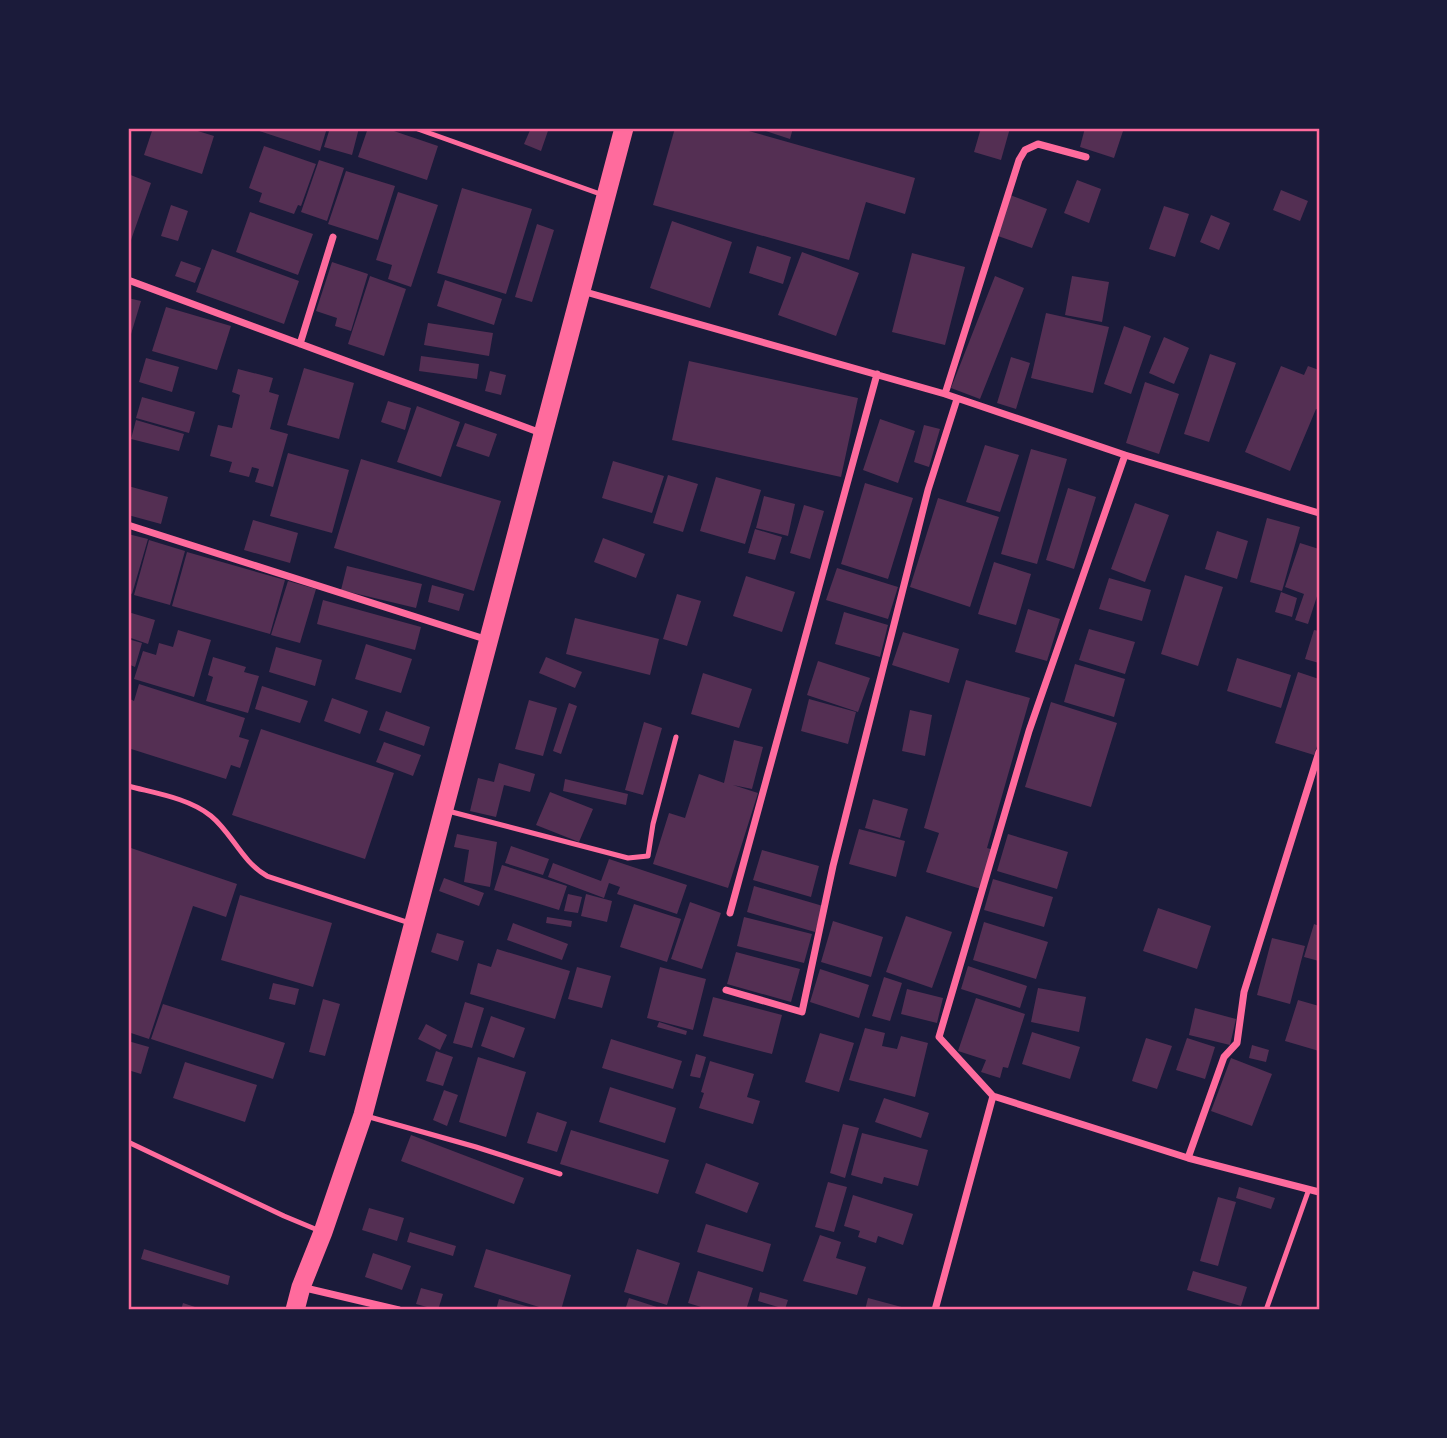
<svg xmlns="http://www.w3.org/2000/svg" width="1447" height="1438" font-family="Manrope,sans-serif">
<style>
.building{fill:#542f53}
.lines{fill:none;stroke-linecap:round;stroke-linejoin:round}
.service{stroke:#ff6b9d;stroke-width:5}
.minor{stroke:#ff6b9d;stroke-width:7}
.trunk{stroke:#ff6b9d;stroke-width:19}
.neatline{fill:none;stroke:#ff6b9d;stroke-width:2.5}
</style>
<rect width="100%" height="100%" fill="#1b1b3a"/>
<path class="building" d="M153,128H188L214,136L202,174L144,155Z
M250,128H327L320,151Z
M330,128H359L352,155L324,147Z
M368,128H385L438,146L427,180L358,157Z
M531,128H549L541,151L524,144Z
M675,128H738L915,178L905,214L866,202L849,260L653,205Z
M757,128H793L790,139Z
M981,128H1010L1001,160L974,152Z
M1085,128H1124L1114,158L1080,147Z
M264,146L316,164L301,206L298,205L294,214L259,202L262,193L249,188Z
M319,160L344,168L327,221L301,212Z
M346,171L395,186L378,240L328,224Z
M128,174L151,183L131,240L128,238Z
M1077,180L1101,189L1089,223L1064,213Z
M462,188L532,209L506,294L437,273Z
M1281,190L1308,201L1300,221L1273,210Z
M398,192L438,205L411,287L388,279L392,265L376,260Z
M1010,195L1047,209L1032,248L995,235Z
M171,205L188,211L178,241L161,236Z
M1164,206L1189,214L1175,257L1149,249Z
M250,212L313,234L298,275L236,252Z
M1211,215L1230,223L1219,250L1200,242Z
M672,221L732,242L710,308L650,288Z
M537,224L554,230L532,302L515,297Z
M757,246L791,257L783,284L749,273Z
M212,249L299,281L284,324L196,292Z
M802,252L859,273L836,336L778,315Z
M912,253L965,267L945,345L892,332Z
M181,261L201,268L195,283L175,276Z
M332,262L368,274L351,331L335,326L337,318L316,311Z
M370,276L406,289L384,356L348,344Z
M995,276L1024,288L980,399L951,388Z
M1072,276L1109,282L1102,322L1065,315Z
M445,280L502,299L494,325L437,306Z
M128,298L141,301L128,344Z
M166,307L231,326L217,370L152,351Z
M1046,313L1109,327L1093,393L1031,378Z
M428,323L493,333L489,356L424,345Z
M1124,326L1151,336L1131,394L1104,384Z
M1164,337L1189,348L1174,384L1149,373Z
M1210,354L1236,363L1209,442L1184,434Z
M421,356L479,364L477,379L419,371Z
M1011,357L1030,363L1016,409L997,403Z
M146,358L179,367L172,392L139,382Z
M689,361L858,398L841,477L672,440Z
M1281,366L1304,375L1308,366L1319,370V410L1316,409L1290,471L1245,452Z
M304,368L354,383L339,439L287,425Z
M238,369L273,378L269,392L279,395L270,429L288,434L273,487L255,482L259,469L252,467L249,477L229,472L232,462L210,456L218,425L232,428L240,395L232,392Z
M490,371L506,375L501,395L485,391Z
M1145,382L1179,394L1159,454L1126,443Z
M142,397L195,412L189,433L136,418Z
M388,401L411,408L405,430L381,422Z
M417,406L460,422L441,477L397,462Z
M880,419L915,431L898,483L863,470Z
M136,420L184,434L179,451L131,439Z
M465,423L497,434L489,457L456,446Z
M924,425L940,429L929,467L914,462Z
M985,445L1019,455L1000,512L966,502Z
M1031,449L1067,459L1037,564L1001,554Z
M288,453L349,470L332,533L270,516Z
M361,459L501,501L474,591L334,548Z
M613,461L664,476L652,513L602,498Z
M668,475L698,484L683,532L653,523Z
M716,477L761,490L745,544L700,531Z
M865,483L913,498L888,579L841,564Z
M128,486L168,497L161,524L128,515Z
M1068,488L1096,497L1074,569L1046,560Z
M764,496L795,504L788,536L756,528Z
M938,498L999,517L970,607L910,587Z
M1135,503L1169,515L1145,582L1111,569Z
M804,505L824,511L810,559L790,553Z
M1267,518L1300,527L1282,591L1250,582Z
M253,520L298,533L290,563L244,550Z
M755,529L782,537L775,560L748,553Z
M1217,531L1248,541L1237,579L1205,569Z
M128,534L148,539L132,594L128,592Z
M603,538L645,554L636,578L594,562Z
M149,540L185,551L170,605L134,595Z
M1300,543L1319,549V590L1308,624L1295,620L1304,594L1285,587Z
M187,552L285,580L270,634L172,606Z
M994,562L1031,574L1016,625L978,614Z
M347,566L422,584L416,608L341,590Z
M837,568L898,587L888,619L826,600Z
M1185,575L1223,587L1198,666L1161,654Z
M746,576L795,592L782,632L733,616Z
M1109,578L1151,590L1142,621L1099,609Z
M288,581L316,589L300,643L271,635Z
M432,585L464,594L459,611L428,602Z
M1281,592L1297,598L1292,617L1275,612Z
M677,594L701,601L687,646L663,639Z
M323,600L421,627L415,650L317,624Z
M1028,609L1060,619L1047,661L1015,652Z
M128,612L155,620L148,644L128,637Z
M844,612L888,625L880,657L835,644Z
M575,618L659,639L650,675L566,654Z
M1089,629L1135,642L1125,674L1079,660Z
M178,630L211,640L194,697L134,679L143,651L156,655L159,643L173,647Z
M1314,630L1319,631V663L1305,659Z
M903,632L959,649L949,683L892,665Z
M128,639L142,643L135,667L128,664Z
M366,644L412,659L401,693L355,679Z
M276,647L322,660L315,686L269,672Z
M213,657L246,667L244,672L259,676L248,713L206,701L213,677L208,675Z
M546,657L582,672L575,688L539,673Z
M1237,658L1291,675L1281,708L1227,691Z
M818,661L870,678L858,712L807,695Z
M1075,664L1125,679L1114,717L1064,702Z
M1298,672L1319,679V740L1314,755L1275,743Z
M703,673L752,689L739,728L691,714Z
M966,680L1030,698L987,848L997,851L984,890L926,872L939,833L924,828Z
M139,684L245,718L239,737L249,740L240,768L231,765L226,779L128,748V698L134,701Z
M262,686L308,701L300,723L255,709Z
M332,698L368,711L360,734L324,721Z
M809,699L856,712L848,744L801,731Z
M529,700L557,708L543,756L515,749Z
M1051,702L1117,723L1091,807L1025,787Z
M569,703L577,706L561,754L553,751Z
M910,710L932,715L925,756L902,751Z
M386,711L430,727L424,746L379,730Z
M644,722L662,728L643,795L625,790Z
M261,729L394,773L365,859L232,815Z
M734,740L763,747L752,789L733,785L758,793L728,888L653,864L669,813L685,818L699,774L724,783Z
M384,742L421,755L413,776L376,762Z
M499,763L535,774L530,792L504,785L496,817L470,811L478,778L494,782Z
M565,779L628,794L626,805L563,791Z
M550,792L593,809L579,842L536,825Z
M873,799L908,809L900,838L865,828Z
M859,829L905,841L896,877L849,864Z
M457,834L497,842L490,887L464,882L469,850L454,847Z
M1008,834L1068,852L1057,889L997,871Z
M511,846L549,859L543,875L505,863Z
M128,847L237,884L226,917L193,906L149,1039L128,1032Z
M762,850L819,866L811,897L753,880Z
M609,859L687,885L677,914L617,894L620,887L609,883L604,898L548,877L553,863L601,881Z
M502,865L567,886L559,910L494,890Z
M444,878L484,893L479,906L439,891Z
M993,879L1053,897L1044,927L984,910Z
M754,886L823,906L815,932L747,912Z
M568,894L582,897L578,913L564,911Z
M586,894L612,901L607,922L581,916Z
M240,895L332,923L313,987L221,960Z
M690,902L721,913L702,969L671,959Z
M634,904L681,919L667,962L620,947Z
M1158,908L1211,926L1197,969L1143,951Z
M906,916L952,932L932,988L886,972Z
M547,917L572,921L571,927L546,923Z
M744,917L812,934L804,963L737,946Z
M833,921L883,937L871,977L821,962Z
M984,922L1048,942L1036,979L973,960Z
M513,923L568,944L562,960L507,940Z
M1314,924L1319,926V961L1304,957Z
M437,933L464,941L458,961L431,952Z
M1272,938L1305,946L1290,1004L1257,995Z
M497,949L570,971L555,1019L470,994L478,963L491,967Z
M736,952L800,969L791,1002L727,984Z
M968,966L1027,986L1020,1008L961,989Z
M577,967L611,976L602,1008L568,999Z
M660,967L706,979L693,1030L647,1018Z
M820,969L869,985L859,1018L810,1002Z
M884,977L902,983L890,1021L872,1016Z
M273,983L299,989L295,1005L269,999Z
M1038,988L1086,997L1079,1032L1031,1022Z
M907,989L943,998L937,1023L901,1014Z
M713,997L782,1015L772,1054L703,1036Z
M976,998L1025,1014L1008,1068L1003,1067L1000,1078L981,1072L986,1060L958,1051Z
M323,999L340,1004L325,1056L309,1052Z
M1298,1000L1319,1006V1051L1285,1041Z
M465,1002L484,1008L472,1048L453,1043Z
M163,1004L285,1043L273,1079L151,1039Z
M1195,1008L1236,1019L1230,1045L1189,1035Z
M491,1016L525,1028L514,1058L481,1046Z
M659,1022L687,1031L686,1035L657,1027Z
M426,1024L447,1035L440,1050L418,1039Z
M865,1028L885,1033L882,1046L897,1049L901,1036L928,1043L915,1097L849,1080Z
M1032,1032L1080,1047L1070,1079L1022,1064Z
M820,1033L854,1043L839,1092L805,1082Z
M1146,1038L1172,1046L1157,1089L1132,1081Z
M1187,1038L1215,1047L1205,1079L1176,1070Z
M611,1039L682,1061L673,1089L602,1068Z
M128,1041L149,1047L141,1074L128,1070Z
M1252,1045L1269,1050L1266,1062L1249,1058Z
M436,1051L453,1057L443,1086L426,1081Z
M696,1054L706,1057L700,1078L690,1076Z
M478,1057L526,1072L506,1137L459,1122Z
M1231,1058L1272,1074L1252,1126L1211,1111Z
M710,1061L754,1074L747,1097L760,1101L753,1124L699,1108L704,1093L701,1092Z
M185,1062L257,1085L245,1122L173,1098Z
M610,1087L676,1108L665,1143L599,1122Z
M444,1090L458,1095L447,1126L433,1120Z
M884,1098L929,1113L921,1138L875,1122Z
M537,1112L567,1122L557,1152L527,1143Z
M843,1124L859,1128L845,1178L830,1173Z
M571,1130L669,1160L658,1194L560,1164Z
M862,1133L928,1150L918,1186L884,1177L882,1184L851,1175Z
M411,1135L524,1178L514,1204L401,1161Z
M706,1163L759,1183L747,1213L695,1193Z
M828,1182L847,1187L834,1232L815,1227Z
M1239,1187L1275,1198L1271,1209L1236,1198Z
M853,1195L913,1214L903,1245L878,1236L876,1243L858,1237L860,1231L844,1226Z
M1218,1197L1236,1202L1218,1266L1200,1261Z
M369,1208L404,1218L397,1241L362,1230Z
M706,1224L771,1244L763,1272L697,1252Z
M410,1232L456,1246L453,1256L407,1242Z
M820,1235L841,1242L836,1258L866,1267L857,1295L803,1281Z
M144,1249L230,1276L228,1285L141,1259Z
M486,1249L571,1275L561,1310H549L474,1287Z
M637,1249L680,1263L667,1305L624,1292Z
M373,1253L411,1266L402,1290L365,1277Z
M698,1271L753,1288L746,1310H711L688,1303Z
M1193,1271L1247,1287L1241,1306L1187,1290Z
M421,1288L443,1294L438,1310L416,1304Z
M760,1292L788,1300L785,1309L758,1301Z
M629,1298L666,1310H625Z
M868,1298L909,1309V1310H865Z
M499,1299L537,1309V1310H496Z
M183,1303L204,1310H181Z"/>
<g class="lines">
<path class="service" d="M415,128L603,195
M128,786C154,793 189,798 211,816C232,833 242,862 267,876L410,923
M448,811L628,858L648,856L653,824L676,737
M366,1116L476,1147L560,1174
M128,1142L284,1216L320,1231
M1266,1310L1309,1189"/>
<path class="minor" d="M128,280L541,433
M582,291L945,394L1125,455L1319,513
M300,344L333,237
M945,394L1019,160L1025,150L1038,144L1086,157
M128,525L488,640
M730,913L877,374
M726,990L802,1012L833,866L928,490L957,399
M993,1096L939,1037L1029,731L1125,455
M1188,1158L1224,1057L1237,1043L1244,992L1319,752
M301,1287L399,1310
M935,1310L993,1096L1188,1158L1319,1192"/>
<path class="trunk" d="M295,1310L301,1287L323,1232L363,1115L624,128"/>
</g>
<rect width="1447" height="1438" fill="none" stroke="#1b1b3a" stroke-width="259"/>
<rect x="130" y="130" width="1188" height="1178" class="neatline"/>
</svg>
